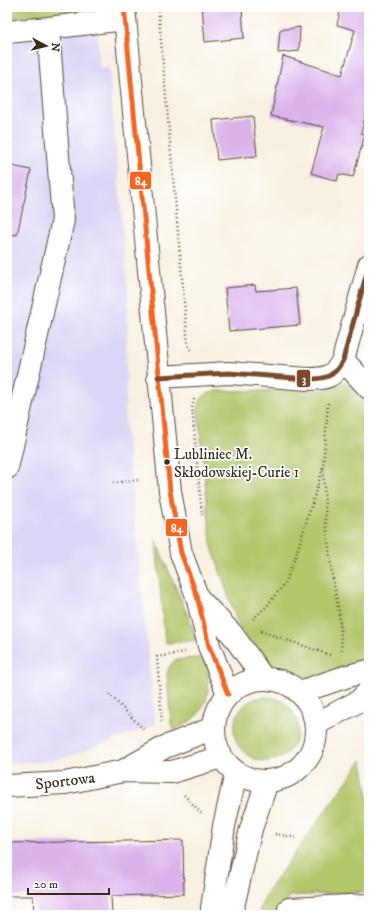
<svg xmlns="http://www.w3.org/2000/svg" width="376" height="922" font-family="'IM FELL DW Pica',serif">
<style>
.built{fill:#dcd6f6}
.green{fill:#b2c66a;stroke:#767844}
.building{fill:#dab3eb}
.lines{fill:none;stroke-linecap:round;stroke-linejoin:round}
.minor-casing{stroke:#57483b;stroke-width:24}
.major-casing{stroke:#57483b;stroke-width:24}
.path{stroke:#57483b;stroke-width:2.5;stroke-dasharray:1 3;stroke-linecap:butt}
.minor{stroke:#fff;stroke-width:22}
.major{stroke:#fff;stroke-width:22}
.bus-1-casing{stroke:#fff;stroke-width:8}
.bus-2-casing{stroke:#fff;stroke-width:8}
.bus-1{stroke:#f26522;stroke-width:5}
.bus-2{stroke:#7a4b2a;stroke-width:5}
.bus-dot{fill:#3b2a1e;stroke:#fff;stroke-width:1.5}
.labels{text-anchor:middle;stroke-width:3.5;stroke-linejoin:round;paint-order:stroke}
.bus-label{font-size:15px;fill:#3b2a1e;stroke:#fff;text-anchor:start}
.street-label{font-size:16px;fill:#3b2a1e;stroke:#fff}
.line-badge{stroke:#fff;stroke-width:1.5}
.badge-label{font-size:11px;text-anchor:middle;font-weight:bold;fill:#fff}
</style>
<rect width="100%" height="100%" fill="#fff"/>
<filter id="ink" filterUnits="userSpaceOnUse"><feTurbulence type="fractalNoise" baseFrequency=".025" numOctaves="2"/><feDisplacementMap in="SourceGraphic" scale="8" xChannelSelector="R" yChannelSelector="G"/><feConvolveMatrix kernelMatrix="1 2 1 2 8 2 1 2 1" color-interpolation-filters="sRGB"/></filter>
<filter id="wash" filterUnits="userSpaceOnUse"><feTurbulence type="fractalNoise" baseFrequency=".012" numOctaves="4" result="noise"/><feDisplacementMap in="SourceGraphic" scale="16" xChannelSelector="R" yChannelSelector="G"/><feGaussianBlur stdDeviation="0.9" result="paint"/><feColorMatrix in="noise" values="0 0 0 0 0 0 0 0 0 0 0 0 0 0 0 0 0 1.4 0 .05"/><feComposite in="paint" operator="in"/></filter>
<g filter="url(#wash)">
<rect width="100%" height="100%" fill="#f8f0e1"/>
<path class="built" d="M95,10L100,68L109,67L128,294L125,422L155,725L64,758L48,761L7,764V19L90,12Z"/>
<path class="green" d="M7,7H89L90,12L7,18Z
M344,382L352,383L369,400V657L329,673L311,677L301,676L262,660L238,625L211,544L198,409C201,396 203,395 216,391L325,390Z
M156,541L198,640L167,643L165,642Z
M206,657C212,692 210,714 174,730L171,724L167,674L169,667L175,660Z
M234 729a32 32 0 1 1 64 0a32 32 0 1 1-64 0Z
M362,760L369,803V892L288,896V915H259L261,906L267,892Z"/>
<g id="blocks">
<path class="building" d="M202,7H242L244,38L205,42Z
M341,7H369V102L361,133L365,134L353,177L339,174L337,181L311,173L324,127L271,116L283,56L342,75L355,30L337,25Z
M300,27L299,51L278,53L280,30Z
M253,116L257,156L217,160L213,120Z
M7,165L31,170L17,235L7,234Z
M255,285L256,291L296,288L300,325L229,331L225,288Z
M183,840L184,894L111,896L112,915H34L33,896H7V843Z"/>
</g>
</g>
<g filter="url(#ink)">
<use href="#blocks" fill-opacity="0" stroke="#57483b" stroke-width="1"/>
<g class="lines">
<g class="minor-casing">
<path id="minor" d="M124,7L170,491L181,553L197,596L209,646L228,694
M7,32L48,28
M343,360L369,388
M158,377L229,373L308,379C326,379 334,377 343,360L369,265
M7,468L63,220L48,28L125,19
M197,597L232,634L264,679
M123,771L165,747L213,728
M7,786L65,783L123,771L172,772L221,757
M289,909L369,905"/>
</g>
<g class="major-casing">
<path id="major" d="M214 730a51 51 0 1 1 102 0a51 51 0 1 1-102 0Z
M300,692L348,676L369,671
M316,724L359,701L369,691
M212,915V908L224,826L236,773
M231,915L251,829L267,782"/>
</g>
<path class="path" d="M158,7L188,345L191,350
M194,399L192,408L202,515
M328,403L323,468L326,524L332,574L339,612L342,652
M113,483L138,480
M253,619L266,607L285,583L296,555L323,468
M261,631L330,655
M109,694L145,731
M162,721L157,657L185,652
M184,795L201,813
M275,834L298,838"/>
<use href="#minor" class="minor"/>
<use href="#major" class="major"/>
<g class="bus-1-casing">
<path id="bus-1" d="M124,7L170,491L181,553L197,596L209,646L228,694"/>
</g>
<g class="bus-2-casing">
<path id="bus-2" d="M158,377L229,373L308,379C326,379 334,377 343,360L369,265"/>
</g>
<use href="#bus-1" class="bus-1"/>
<use href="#bus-2" class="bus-2"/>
</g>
</g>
<circle class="bus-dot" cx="167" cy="462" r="3.5"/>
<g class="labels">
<g class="bus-label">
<text x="174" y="459">Lubliniec M.<tspan x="174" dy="18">Skłodowskiej-Curie 1</tspan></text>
</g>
<g class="street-label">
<text transform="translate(65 780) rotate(-7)" y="6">Sportowa</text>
</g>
</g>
<g class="line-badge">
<rect x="129" y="171" width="23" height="19" rx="4" fill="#f26522"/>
<rect x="296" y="369" width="15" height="19" rx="4" fill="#7a4b2a"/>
<rect x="165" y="518" width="23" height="19" rx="4" fill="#f26522"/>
</g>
<g class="badge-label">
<text x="141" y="185">84</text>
<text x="304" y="383">3</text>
<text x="177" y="532">84</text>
</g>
<rect width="376" height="922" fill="none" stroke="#fff" stroke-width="24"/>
<g transform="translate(46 46) rotate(97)" stroke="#ffffff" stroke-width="3" paint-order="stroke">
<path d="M0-3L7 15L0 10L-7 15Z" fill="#3b2a1e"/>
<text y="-6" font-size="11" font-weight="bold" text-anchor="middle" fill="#3b2a1e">N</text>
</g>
<path d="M28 888v6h81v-6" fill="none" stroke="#3b2a1e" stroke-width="2"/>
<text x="34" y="888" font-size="12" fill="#3b2a1e" stroke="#ffffff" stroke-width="3" paint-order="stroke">20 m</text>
</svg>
